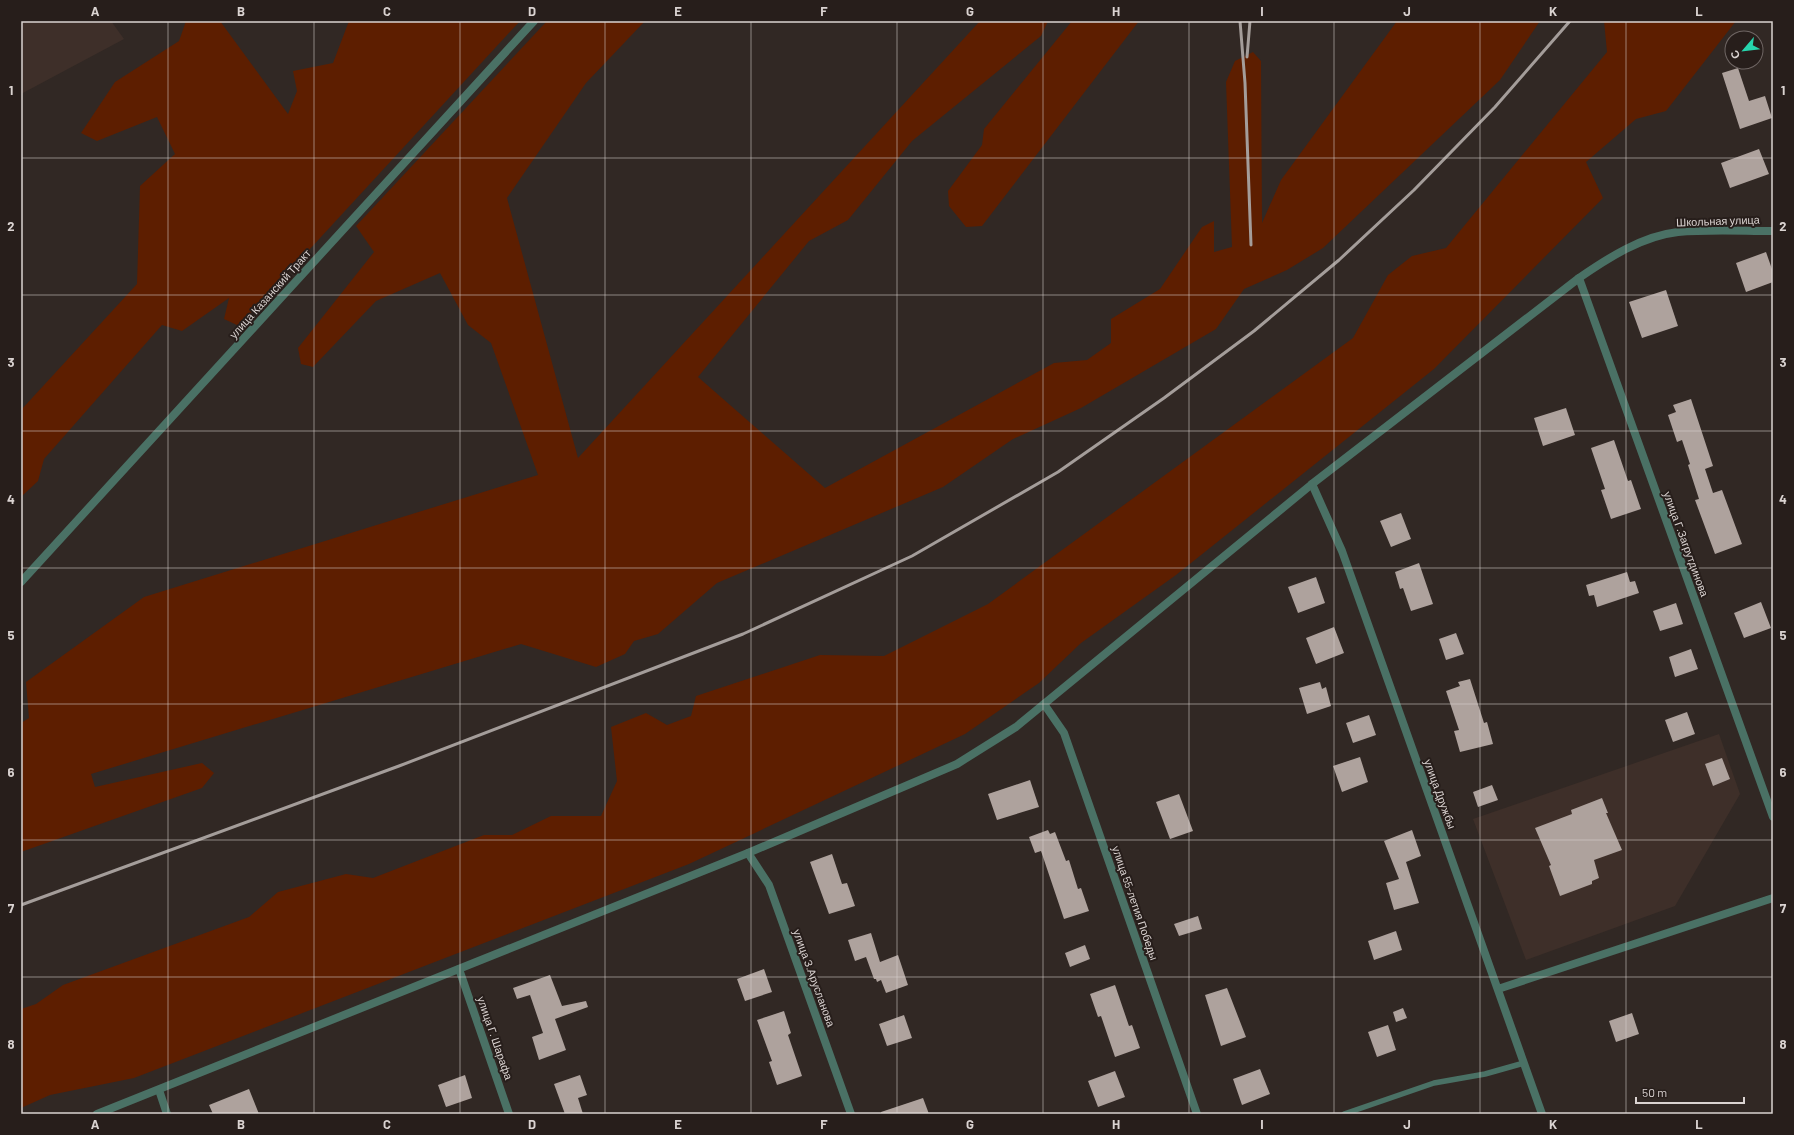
<svg xmlns="http://www.w3.org/2000/svg" width="1794" height="1135" font-family="Barlow,sans-serif">
<style>
.built{fill:#3e2f29}
.green{fill:#5d1e00}
.building{fill:#aea29d}
.lines{fill:none;stroke-linecap:round;stroke-linejoin:round}
.service{stroke:#4a7165;stroke-width:5.5}
.minor{stroke:#4a7165;stroke-width:8}
.tertiary{stroke:#4a7165;stroke-width:8}
.rail{stroke:#a49d9a;stroke-width:3}
.grid{fill:none;stroke:#dad3d1;stroke-width:1;stroke-opacity:0.55}
.labels{text-anchor:middle;stroke-width:4;stroke-linejoin:round;paint-order:stroke}
.street-label{font-size:11px;fill:#dad3d1;stroke:#271e1b}
.neatline{fill:none;stroke:#dad3d1;stroke-width:1.5}
.grid-label{font-size:13px;text-anchor:middle;font-weight:bold;fill:#dad3d1}
</style>
<rect width="100%" height="100%" fill="#312824"/>
<path class="built" d="M21,21H111L124,39L21,94Z
M1719,734L1740,794L1675,906L1526,960L1473,819Z"/>
<path class="green" d="M186,21H220L288,114L297,91L293,71L333,63L349,21H520L239,326L224,319L229,298L182,331L162,325L44,459L38,481L21,497V410L137,284L140,186L175,154L157,117L97,141L81,133L115,82L179,41Z
M547,21H645L586,83L507,198L578,458L980,21H1048L1041,36L912,141L848,220L809,241L698,377L825,488L1054,363L1087,360L1111,343V319L1160,289L1202,227L1214,221V252L1232,247L1226,82L1235,61L1253,52L1261,61L1262,223L1281,180L1397,21H1540L1500,80L1323,248L1287,270L1244,289L1216,329L1081,408L1013,439L943,487L717,583L658,634L634,641L625,654L596,667L521,644L91,774L95,787L202,763L214,773L202,788L21,852V723L29,718L26,682L144,597L538,475L491,343L468,325L440,273L376,301L313,367L301,364L298,348L374,252L356,226Z
M1072,21H1139L982,226L966,227L949,206L948,191L982,145L984,129Z
M1604,21H1736L1666,111L1636,119L1586,162L1603,198L1434,369L1176,575L1081,643L1039,683L965,734L689,864L134,1078L50,1095L21,1108V1009L36,1004L63,985L249,917L278,892L346,874L373,878L484,835H512L551,816H601L617,781L611,727L646,713L667,725L691,716L696,696L820,655L884,656L988,604L1353,338L1388,275L1412,256L1446,248L1607,52Z"/>
<path class="building" d="M1738,68L1749,101L1765,96L1772,118L1740,129L1722,73Z
M1759,149L1769,174L1730,188L1721,163Z
M1766,252L1773,272V282L1746,292L1736,263Z
M1666,290L1678,326L1642,338L1629,302Z
M1691,399L1713,466L1705,469L1713,493L1722,490L1742,544L1715,554L1695,500L1699,499L1688,465L1690,464L1682,440L1677,442L1668,415L1676,412L1673,405Z
M1566,408L1575,435L1543,446L1534,418Z
M1614,440L1628,481L1631,480L1641,509L1611,519L1601,490L1605,489L1591,448Z
M1401,513L1411,539L1391,547L1380,521Z
M1419,563L1433,604L1411,611L1403,588L1400,589L1395,572Z
M1627,572L1630,582L1635,581L1639,593L1597,607L1594,595L1589,596L1586,585Z
M1316,577L1325,603L1298,613L1288,587Z
M1761,602L1771,628L1744,638L1734,613Z
M1676,603L1683,624L1660,631L1653,611Z
M1334,627L1344,653L1316,664L1306,638Z
M1456,633L1464,654L1446,660L1439,639Z
M1691,649L1698,669L1675,677L1669,657Z
M1470,679L1484,723L1487,722L1493,744L1460,752L1454,731L1459,730L1446,691L1460,686L1458,682Z
M1320,682L1322,689L1326,687L1331,706L1307,714L1299,688Z
M1687,712L1695,734L1673,742L1665,720Z
M1369,715L1376,735L1353,743L1346,723Z
M1360,757L1368,782L1342,792L1333,766Z
M1722,758L1730,779L1713,786L1705,764Z
M1030,780L1039,807L997,820L988,794Z
M1492,785L1498,800L1478,807L1473,792Z
M1179,794L1193,831L1170,839L1156,802Z
M1602,798L1608,813H1606L1622,850L1594,860L1599,878L1592,881V884L1560,896L1549,866L1551,865L1535,828L1572,814L1571,810Z
M1048,830L1050,834L1055,832L1066,861L1069,860L1078,889L1081,888L1089,911L1064,919L1041,851L1035,853L1029,837Z
M1412,830L1421,856L1406,862L1419,903L1394,910L1386,883L1399,879L1384,841Z
M832,854L842,884L847,883L855,906L829,914L810,862Z
M1198,916L1202,929L1179,936L1174,924Z
M1396,931L1402,950L1374,960L1368,941Z
M871,933L880,962L898,955L908,985L886,993L881,980L877,982L876,979H874L866,957L855,961L848,940Z
M1085,945L1090,959L1070,967L1065,953Z
M764,969L772,992L745,1001L737,979Z
M550,975L562,1006L586,1001L588,1007L555,1019L566,1050L539,1060L532,1037L543,1033L530,995L517,999L513,988Z
M1115,985L1129,1026L1132,1025L1140,1048L1115,1057L1101,1016L1098,1017L1090,994Z
M1227,988L1246,1037L1221,1046L1205,995Z
M1403,1008L1407,1018L1396,1022L1393,1012Z
M784,1011L791,1033L788,1035L802,1076L777,1085L769,1062L772,1061L757,1020Z
M1632,1013L1639,1034L1616,1042L1609,1021Z
M904,1015L912,1038L887,1046L879,1024Z
M1388,1025L1396,1050L1377,1057L1368,1032Z
M1260,1069L1270,1094L1242,1105L1233,1079Z
M1115,1071L1125,1097L1098,1107L1088,1081Z
M465,1075L472,1098L446,1107L438,1085Z
M580,1075L587,1095L578,1098L583,1114H565L554,1084Z
M249,1089L259,1114H213L209,1105Z
M923,1098L929,1114H881V1112Z"/>
<g class="lines">
<path class="service" d="M1344,1114L1434,1083L1485,1074L1524,1063"/>
<path class="minor" d="M1579,278L1773,817
M1312,484L1342,551L1542,1114
M21,582L534,21
M1044,704L1064,733L1197,1114
M748,853L769,885L851,1114
M459,969L509,1114
M1498,989L1773,898
M159,1090L167,1114"/>
<path class="tertiary" d="M97,1114L748,853L957,764L1016,727L1312,484L1579,278C1608,258 1642,236 1678,232C1709,229 1742,231 1773,231"/>
<path class="rail" d="M1240,21L1245,83L1251,245
M1247,57L1250,21
M21,905L399,766L743,634L912,556L1058,472L1164,398L1254,331L1339,260L1414,190L1495,107L1570,21"/>
</g>
<path class="grid" d="M168,21V1114M314,21V1114M460,21V1114M605,21V1114M751,21V1114M897,21V1114M1043,21V1114M1189,21V1114M1334,21V1114M1480,21V1114M1626,21V1114M21,158H1773M21,295H1773M21,431H1773M21,568H1773M21,704H1773M21,840H1773M21,977H1773"/>
<g class="labels">
<g class="street-label">
<text transform="translate(1718 221) rotate(-2)" y="4">Школьная улица</text>
<text transform="translate(270 294) rotate(-48)" y="4">улица Казанский Тракт</text>
<text transform="translate(1686 544) rotate(70)" y="4">улица Г.Загрутдинова</text>
<text transform="translate(1440 794) rotate(70)" y="4">улица Дружбы</text>
<text transform="translate(1135 903) rotate(71)" y="4">улица 55-летия Победы</text>
<text transform="translate(814 978) rotate(70)" y="4">улица З.Арусланова</text>
<text transform="translate(495 1038) rotate(71)" y="4">улица Г. Шарафа</text>
</g>
</g>
<rect width="1794" height="1135" fill="none" stroke="#271e1b" stroke-width="44"/>
<g transform="translate(1744 50) rotate(242)"><circle r="19" fill="#271e1b" stroke="#6f6664"/>
<path d="M0-3L7 15L0 10L-7 15Z" fill="#27d5ad"/>
<text y="-6" font-size="11" font-weight="bold" text-anchor="middle" fill="#dad3d1">С</text>
</g>
<path d="M1636 1097v6h108v-6" fill="none" stroke="#dad3d1" stroke-width="2"/>
<text x="1642" y="1097" font-size="12" fill="#dad3d1" stroke="#271e1b" stroke-width="3" paint-order="stroke">50 m</text>
<rect x="22" y="22" width="1750" height="1091" class="neatline"/>
<g class="grid-label">
<text x="95" y="16">A</text>
<text x="241" y="16">B</text>
<text x="387" y="16">C</text>
<text x="532" y="16">D</text>
<text x="678" y="16">E</text>
<text x="824" y="16">F</text>
<text x="970" y="16">G</text>
<text x="1116" y="16">H</text>
<text x="1262" y="16">I</text>
<text x="1407" y="16">J</text>
<text x="1553" y="16">K</text>
<text x="1699" y="16">L</text>
<text x="11" y="95">1</text>
<text x="1783" y="95">1</text>
<text x="11" y="231">2</text>
<text x="1783" y="231">2</text>
<text x="11" y="367">3</text>
<text x="1783" y="367">3</text>
<text x="11" y="504">4</text>
<text x="1783" y="504">4</text>
<text x="11" y="640">5</text>
<text x="1783" y="640">5</text>
<text x="11" y="777">6</text>
<text x="1783" y="777">6</text>
<text x="11" y="913">7</text>
<text x="1783" y="913">7</text>
<text x="11" y="1049">8</text>
<text x="1783" y="1049">8</text>
<text x="95" y="1129">A</text>
<text x="241" y="1129">B</text>
<text x="387" y="1129">C</text>
<text x="532" y="1129">D</text>
<text x="678" y="1129">E</text>
<text x="824" y="1129">F</text>
<text x="970" y="1129">G</text>
<text x="1116" y="1129">H</text>
<text x="1262" y="1129">I</text>
<text x="1407" y="1129">J</text>
<text x="1553" y="1129">K</text>
<text x="1699" y="1129">L</text>
</g>
</svg>
